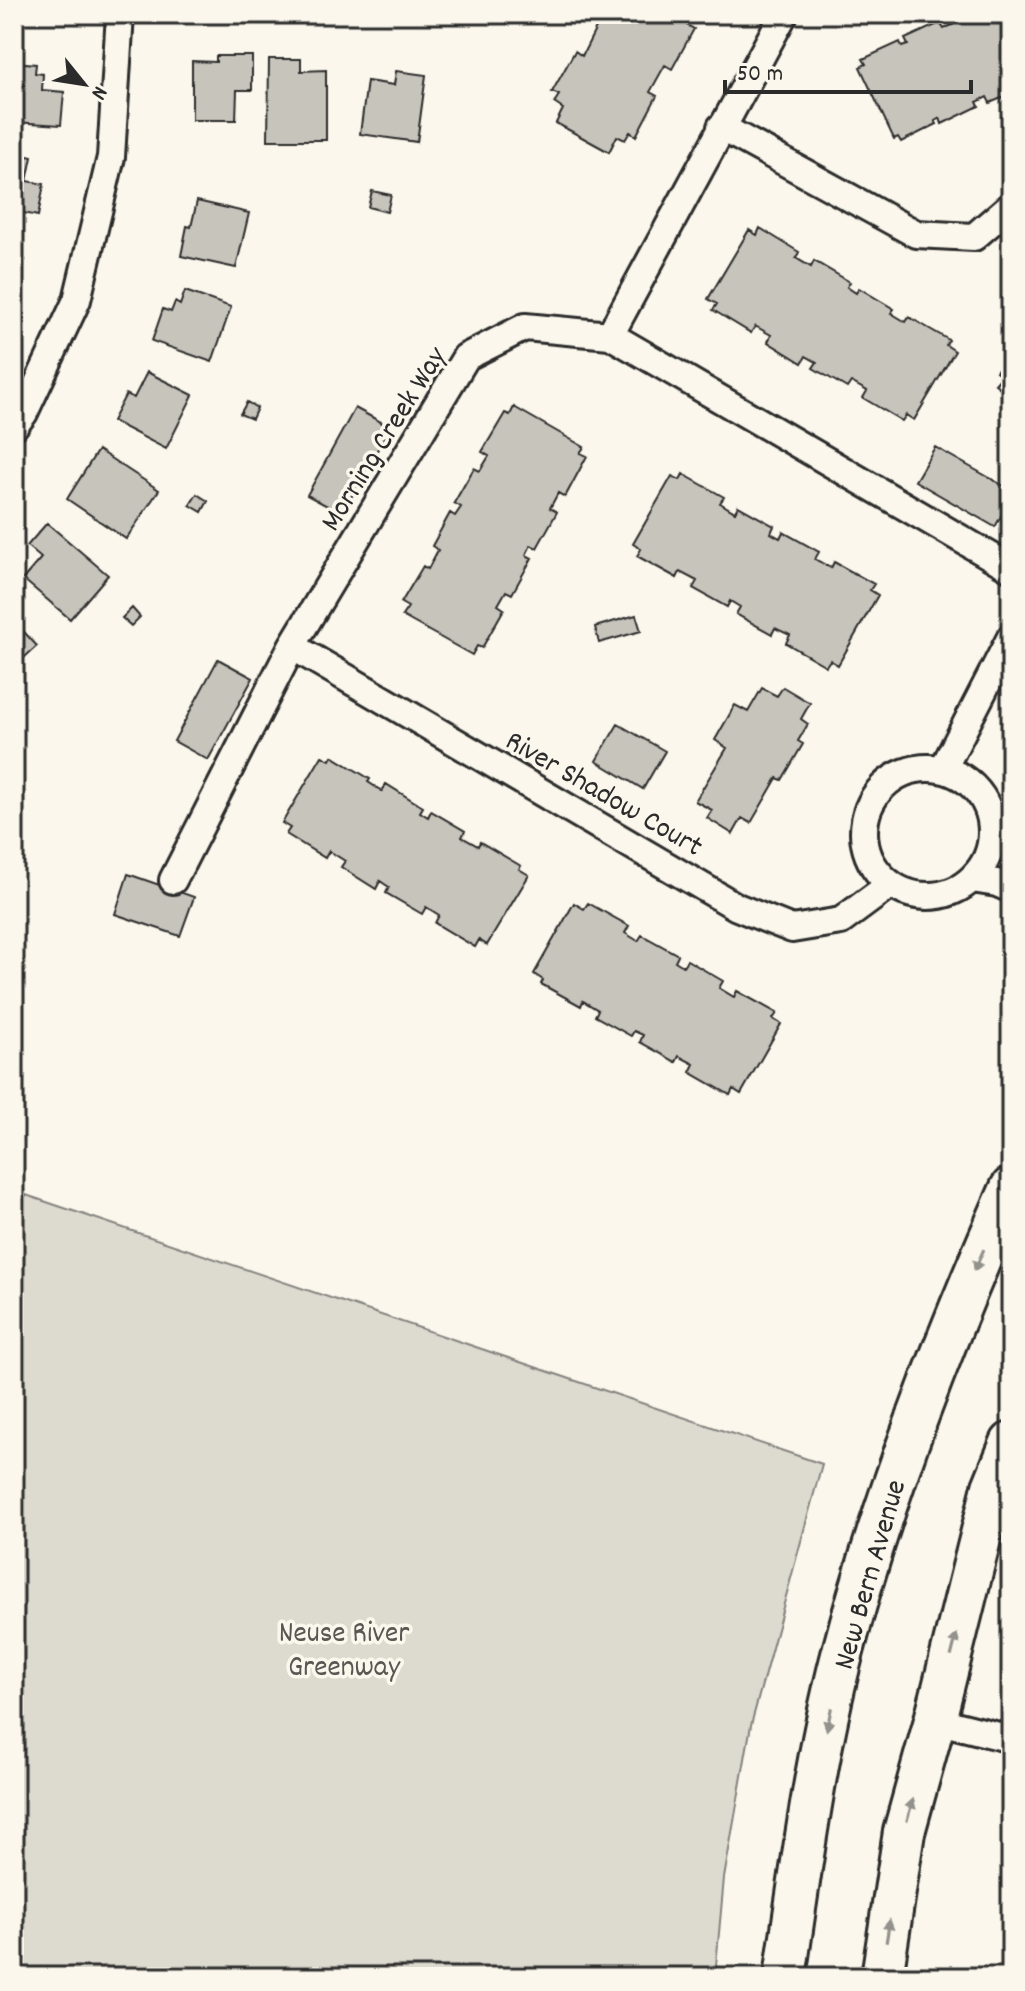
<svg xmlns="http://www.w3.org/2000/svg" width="1025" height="1991" font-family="Dekko,sans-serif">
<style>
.green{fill:#dddad0;stroke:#84827e;stroke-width:2}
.building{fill:#c7c4bc;stroke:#2b2b2b;stroke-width:2}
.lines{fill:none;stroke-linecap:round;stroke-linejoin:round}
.street-casing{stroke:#2b2b2b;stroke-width:32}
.primary-casing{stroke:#2b2b2b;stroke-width:46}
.street{stroke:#fbf7ec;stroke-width:26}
.primary{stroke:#fbf7ec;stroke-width:40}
.oneway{fill:#93918c}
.labels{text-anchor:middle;stroke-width:7;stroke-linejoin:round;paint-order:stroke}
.street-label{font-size:30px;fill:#2b2b2b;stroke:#fbf7ec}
.park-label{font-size:30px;fill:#585754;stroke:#fbf7ec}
</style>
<rect width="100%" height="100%" fill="#fbf7ec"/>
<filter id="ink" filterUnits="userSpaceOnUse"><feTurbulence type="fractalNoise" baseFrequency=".0125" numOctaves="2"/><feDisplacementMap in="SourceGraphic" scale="16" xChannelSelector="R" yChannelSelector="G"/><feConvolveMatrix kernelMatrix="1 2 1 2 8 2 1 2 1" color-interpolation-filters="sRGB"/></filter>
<g filter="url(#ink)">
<path class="green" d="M14,1191L822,1464L751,1725L724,1878L715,1977H14Z"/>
<path class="building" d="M594,14H693L687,25L694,29L672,69L665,65L650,92L657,96L636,136L630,132L625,140L617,136L609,152L556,123L563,109L554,103L559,95L552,92L575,51L582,56L596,28L589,24Z
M963,14H1011V94L990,103L987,97L977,102L979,106L942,124L940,118L935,121L937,124L901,142L898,137L894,139L860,67L866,64L863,59L900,42L902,47L908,45L905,39L940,23L944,29L954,24L952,19Z
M216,56H252V90H237L236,120H192V61L216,62Z
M269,59H301V71L326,70V140H268Z
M14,62L36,64L35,73L43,74L42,90L64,92L61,125L14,122Z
M396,71L426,75L417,142L360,134L367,81L394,85Z
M14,153L32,157L27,181L44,184L38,216L14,211Z
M372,191L391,195L387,212L368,207Z
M197,201L249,213L236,268L181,256L187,226L191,227Z
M760,228L799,252L796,258L811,267L814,261L850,282L847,287L856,293L859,288L894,309L891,313L906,322L909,317L949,340L946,345L955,351L914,420L906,415L902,421L863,398L867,391L851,382L847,388L813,368L817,362L806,356L802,363L768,342L771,335L755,326L751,333L713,310L717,304L708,299L749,230L757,235Z
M14,255L25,260L14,285Z
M185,291L231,307L212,362L152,341L163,309L171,312L175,302L180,305Z
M1011,353V397L995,384L1002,376L996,371Z
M147,372L193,395L166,449L112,421L126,394L134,398Z
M247,402L257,408L252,419L240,414Z
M514,407L584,447L580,453L587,456L565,497L558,493L550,508L557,512L537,548L531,545L526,555L532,558L512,594L506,591L498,605L504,609L482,648L477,646L472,655L402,616L408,607L401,603L423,566L428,569L438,550L432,546L450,513L455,516L461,507L454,503L474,468L480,471L489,456L482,452L505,413L510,415Z
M355,408L390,427L342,514L307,495Z
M935,447L1011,490V499L995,527L915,481Z
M98,450L159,490L126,539L67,499Z
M683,474L724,497L720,503L735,512L738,506L774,526L771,533L780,538L783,532L819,552L815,559L831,568L834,562L874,584L870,590L878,595L838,665L830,660L826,666L786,643L790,635L775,628L772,634L736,614L740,607L730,601L727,607L693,588L697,581L680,572L677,578L637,556L641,549L633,544L672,476L680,480Z
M197,494L208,501L202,512L190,505Z
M47,523L108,575L70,619L23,579L41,558L27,546Z
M132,608L140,617L131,626L122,618Z
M636,615L641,631L599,643L595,627Z
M14,621L37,646L14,667Z
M218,659L253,678L208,760L174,741Z
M783,687L810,703L801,719L808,724L798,741L803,744L782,780L777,778L751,823L742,818L733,834L707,818L712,810L695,801L727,748L715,740L735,705L748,712L762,688L777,696Z
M618,724L665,751L643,789L596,761Z
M322,756L330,760L332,756L370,779L368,782L382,791L386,784L423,807L420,812L428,817L431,811L465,831L462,837L478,846L480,842L521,866L519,869L529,875L487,945L479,940L475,947L435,923L439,915L426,907L422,914L386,893L389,887L380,881L376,889L341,867L345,861L329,851L325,858L286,834L290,828L282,823Z
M128,874L194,897L180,936L115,914Z
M574,903L584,909L588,903L629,926L625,933L638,941L642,935L678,955L675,961L683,966L687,960L723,981L719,988L734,997L737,991L777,1013L773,1019L781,1024L741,1094L733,1089L730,1095L690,1072L694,1064L679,1056L676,1062L640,1042L643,1035L634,1031L631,1036L595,1016L598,1010L583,1001L581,1006L541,984L543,980L534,974Z"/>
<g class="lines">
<g class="street-casing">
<path id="street" d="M721,127L916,234L974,237L1011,205
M610,335L784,14
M14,426L24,413L77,300L111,157L120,14
M292,646L737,907L792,929L841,921L891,884
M864 832a64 64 0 1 1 128 0a64 64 0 1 1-128 0Z
M943,769L1011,637
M972,879L997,883L1011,889
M173,880L292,646L466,357L525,327L610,335L1011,568
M935,1720L1011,1739"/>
</g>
<g class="primary-casing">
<path id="primary" d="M785,1977C801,1869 815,1760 842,1655C884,1494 944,1340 1011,1188
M882,1977L904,1832L935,1720L993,1487L1011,1443"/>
</g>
<use href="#street" class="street"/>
<use href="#primary" class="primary"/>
</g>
<defs><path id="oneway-solid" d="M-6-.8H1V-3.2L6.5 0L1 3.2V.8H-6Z" transform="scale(2)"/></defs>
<g class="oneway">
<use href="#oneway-solid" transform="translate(979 1260) rotate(114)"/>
<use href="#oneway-solid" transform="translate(954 1645) rotate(-76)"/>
<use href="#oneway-solid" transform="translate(829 1719) rotate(102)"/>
<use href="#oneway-solid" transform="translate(910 1810) rotate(-74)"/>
<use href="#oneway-solid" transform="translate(888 1931) rotate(-81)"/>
</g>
</g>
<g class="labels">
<g class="street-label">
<text transform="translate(382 438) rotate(-58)" y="10">Morning Creek Way</text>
<text transform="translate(605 792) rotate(30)" y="10">River Shadow Court</text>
<text transform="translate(868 1574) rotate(-74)" y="10">New Bern Avenue</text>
</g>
<g class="park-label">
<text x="344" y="1641">Neuse River<tspan x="344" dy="34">Greenway</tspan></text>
</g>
</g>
<rect width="1025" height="1991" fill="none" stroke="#fbf7ec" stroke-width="48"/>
<rect x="24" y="24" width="977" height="1943" fill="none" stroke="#2b2b2b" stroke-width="3" filter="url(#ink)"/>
<g transform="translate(84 84) rotate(120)" stroke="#fbf7ec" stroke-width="6" paint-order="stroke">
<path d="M0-6L14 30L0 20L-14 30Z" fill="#2b2b2b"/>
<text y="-12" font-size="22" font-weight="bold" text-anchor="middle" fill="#2b2b2b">N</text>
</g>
<path d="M725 80v12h246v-12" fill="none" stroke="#2b2b2b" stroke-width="4"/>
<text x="737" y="80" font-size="24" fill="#2b2b2b" stroke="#fbf7ec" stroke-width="6" paint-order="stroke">50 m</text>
</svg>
